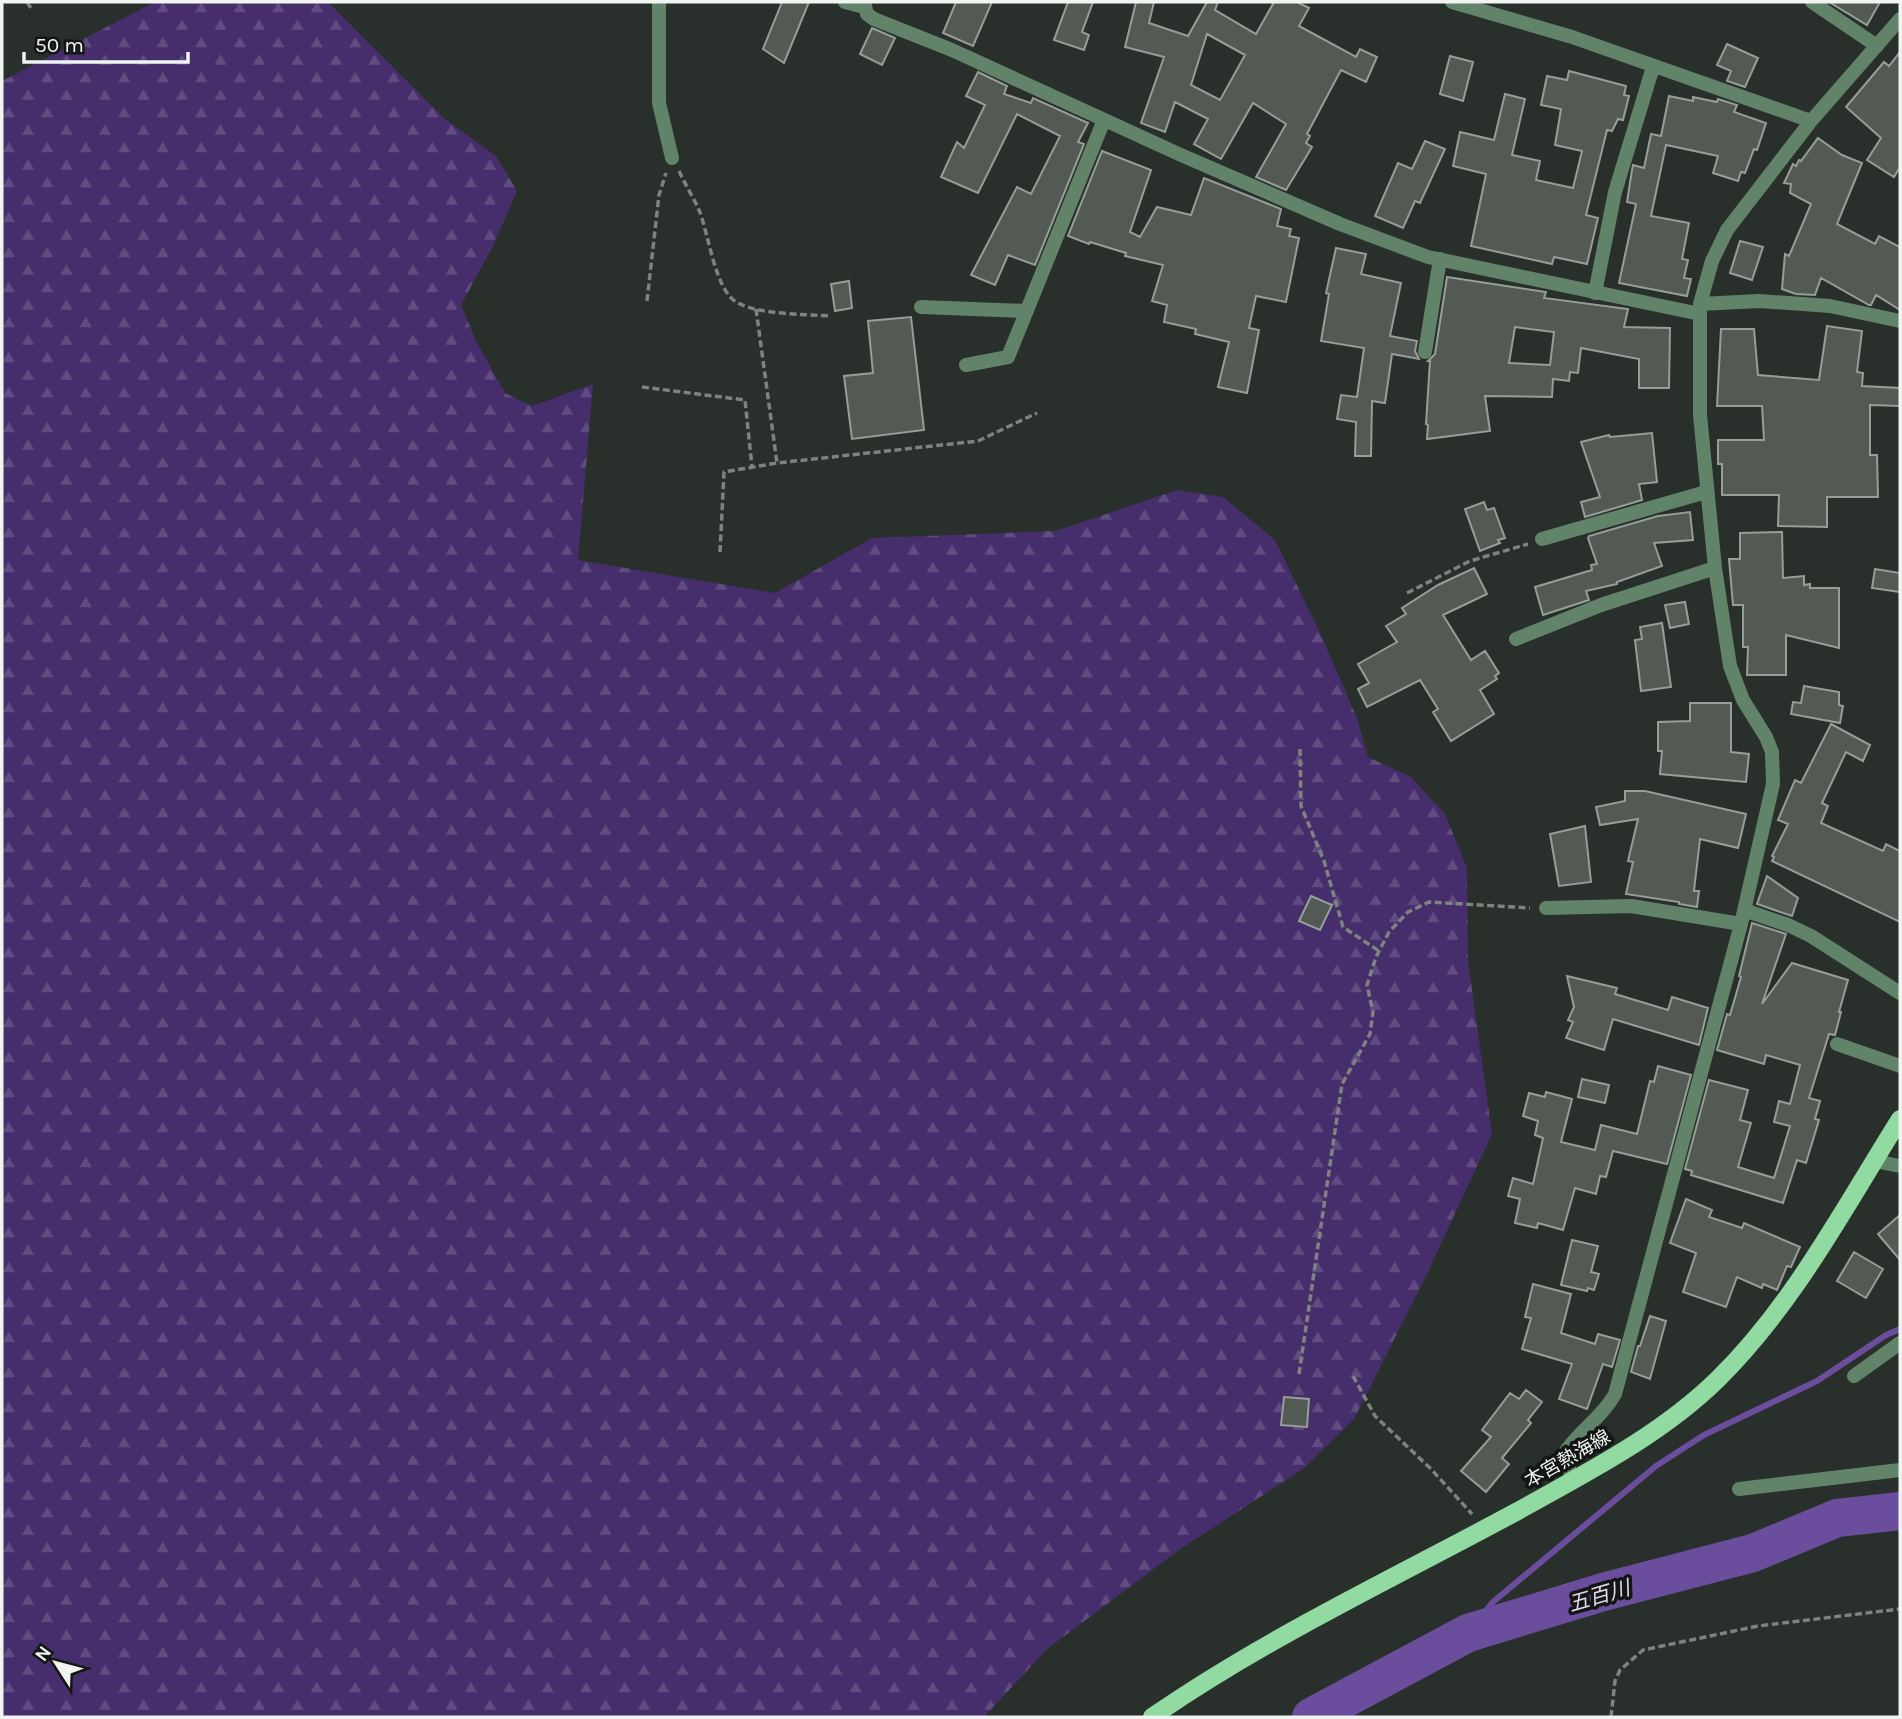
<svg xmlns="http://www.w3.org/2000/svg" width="1902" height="1719" font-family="Karla,'Noto Sans JP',sans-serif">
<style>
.forest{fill:url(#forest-firs)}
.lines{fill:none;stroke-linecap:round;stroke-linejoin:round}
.stream{stroke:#6b4d9d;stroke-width:6}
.river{stroke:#6b4d9d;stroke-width:38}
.building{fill:#535a54;stroke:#969e98;stroke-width:2;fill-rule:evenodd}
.path{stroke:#7e837f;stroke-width:3.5;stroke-dasharray:7 3.5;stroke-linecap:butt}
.street{stroke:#618369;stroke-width:14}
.primary{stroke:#91daa2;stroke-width:18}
.labels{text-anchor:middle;stroke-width:7;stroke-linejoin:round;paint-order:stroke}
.street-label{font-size:19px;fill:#f1f5f2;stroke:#141614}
.water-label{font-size:21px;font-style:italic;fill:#e0d9f0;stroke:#141614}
</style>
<defs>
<pattern id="forest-firs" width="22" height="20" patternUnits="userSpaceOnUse" patternTransform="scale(1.75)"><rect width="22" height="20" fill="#462d6b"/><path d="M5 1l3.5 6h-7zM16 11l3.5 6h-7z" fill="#614c81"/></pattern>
</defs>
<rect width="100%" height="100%" fill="#292f2a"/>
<path class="forest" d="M155,2H328L445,119L496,156L517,191L493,246L461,305L476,341L505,393L532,406L593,384L578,560L775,593L872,538L1056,531L1177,490L1223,497L1275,540L1320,633L1357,718L1368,757L1411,777L1445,814L1467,868L1468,961L1492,1134L1426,1276L1354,1419L1303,1469L1179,1550L1047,1649L984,1717H2V81Z"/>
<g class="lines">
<path class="stream" d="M1468,1633L1493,1602L1656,1466L1704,1435L1817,1381L1886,1335L1900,1329"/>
<path class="river" d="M1311,1717L1468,1633L1603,1592L1753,1553L1837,1518L1900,1511"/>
</g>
<path class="building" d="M782,2H809L784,63L763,49Z
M956,2H992L973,46L943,33Z
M1068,2H1093L1082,32L1089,35L1084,50L1054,40Z
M1136,2H1154L1149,23L1188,36L1207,2H1218L1215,10L1256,34L1274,2H1297L1309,8L1299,26L1356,57L1360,49L1377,57L1366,82L1341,70L1307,134L1310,136L1306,143L1312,147L1286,190L1256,177L1286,124L1253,103L1221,159L1194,144L1208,119L1175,102L1165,132L1141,123L1164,57L1125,47ZM1207,34L1245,55L1220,100L1191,85Z
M1829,2H1880L1867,25Z
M872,28L895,38L882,65L860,54Z
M1727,44L1758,58L1745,87L1727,81L1731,71L1717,65Z
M1900,52V167L1894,177L1867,160L1881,138L1846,107L1884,62L1889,66Z
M1450,56L1473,62L1463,101L1440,94Z
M1569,71L1626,86L1624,95L1629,96L1623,120L1618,119L1612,131L1607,130L1586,215L1598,218L1587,264L1554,257L1552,264L1471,246L1486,174L1453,166L1460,132L1494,140L1505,94L1525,99L1512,155L1540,161L1536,180L1573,188L1582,151L1555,145L1561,109L1541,105L1547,76L1567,80Z
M978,72L1007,86L1004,94L1031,103L1033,98L1088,123L1078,142L1084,144L1035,265L1008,255L995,285L971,275L1017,187L1031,194L1060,136L1017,114L978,193L941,177L957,142L964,148L985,105L966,96Z
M1669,96L1693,101V97L1717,102L1718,99L1737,105L1734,112L1766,123L1757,150L1754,149L1745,173L1741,172L1738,181L1713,173L1718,156L1666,145L1651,216L1689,223L1682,259L1688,260L1684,278L1691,279L1687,296L1619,283L1636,204L1627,202L1632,170L1633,165L1644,168L1651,134L1661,136Z
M1818,138L1842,155L1862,163L1837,224L1875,244L1879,236L1900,247V310L1876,295L1871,305H1869L1821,278L1815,295L1796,294L1782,289L1785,254L1789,256L1811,204L1790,193L1791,184L1784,183L1793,164L1796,166L1799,160L1801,161Z
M1425,141L1445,149L1420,203L1415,201L1403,228L1375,216L1398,163L1412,169Z
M1102,151L1151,170L1130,232L1140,237L1157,207L1191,215L1204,178L1281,209L1277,226L1291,229L1289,236L1299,238L1286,302L1256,296L1249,328L1259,330L1247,393L1218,387L1229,342L1195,334L1196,329L1164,322L1167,305L1152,301L1163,265L1125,256L1126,253L1090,242L1089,244L1068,236Z
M1740,241L1763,247L1752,280L1730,273Z
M1336,248L1366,254L1361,274L1401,283L1390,336L1417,341L1415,351L1419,359L1392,354L1385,403L1372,401L1371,456H1355L1356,422L1337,419L1341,395L1357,397L1364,348L1321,341L1329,294L1326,293Z
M1447,277L1546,292L1544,298L1628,309L1624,327L1670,328L1669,388H1639V359L1581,348L1578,373L1570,372L1569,381L1553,379L1552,397L1485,396L1490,431L1427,439L1428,425L1426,424L1430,361H1428L1435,354ZM1515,327L1554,332L1550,365L1509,363Z
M849,281L852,308L835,311L831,284Z
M911,317L924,430L852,439L844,376L873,373L868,321Z
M1827,326L1862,331L1857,372L1863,373L1862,386L1900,388V406L1870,405V455H1877L1878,497H1827V527L1778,526L1779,495H1722V464H1718V440H1764L1762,406H1717L1721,329H1754L1758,375L1819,380Z
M1652,433L1657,482L1639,484L1642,500L1585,517L1581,502L1600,497L1581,442L1609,435L1610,437Z
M1484,502L1487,510L1494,508L1505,538L1498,540L1500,543L1480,551L1465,509Z
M1690,512L1693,540L1654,543L1662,566L1617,582V584L1586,591L1589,600L1543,615L1535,587L1592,570L1591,565L1597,564L1588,538L1589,536L1658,516Z
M1782,532L1783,578L1804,576V585L1810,584V588H1839V648L1786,635V675H1747L1748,647H1743V605H1733L1729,559H1740V533Z
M1474,568L1487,594L1443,615L1471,660L1485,651L1499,673L1495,676L1497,679L1480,690L1494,714L1451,741L1433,712L1438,709L1420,680L1367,707L1358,689L1369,683L1358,664L1397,642L1386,626L1406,614L1402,608L1438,585Z
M1875,569L1900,573V592L1872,588Z
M1685,602L1689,624L1670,628L1665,605Z
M1662,623L1671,687L1641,691L1635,640L1642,639L1640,627Z
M1804,686L1839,692V705L1843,706L1840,723L1791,714L1793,702L1801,703Z
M1690,703H1731V752L1749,754L1746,782L1660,774L1662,751H1658V722L1690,721Z
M1831,724L1870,745L1863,761L1846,752L1822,803L1828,806L1821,823L1883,851L1886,844L1900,851V922L1772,861L1774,857L1772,856L1788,824L1778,820L1795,780L1801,783Z
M1625,791H1645L1746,814L1738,848L1700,839L1694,891H1699L1697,907L1679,904V902L1626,894L1633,862L1628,861L1638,819L1600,825L1596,807L1625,801Z
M1585,826L1591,882L1559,886L1550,834Z
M1767,876L1798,898L1792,916L1757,904Z
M1311,896L1332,905L1320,930L1299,921Z
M1752,923L1786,934L1762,1004L1792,963L1848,980L1839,1012H1841L1835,1035L1829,1034L1809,1098L1820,1101L1815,1119L1819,1120L1806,1163L1797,1160L1783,1203L1691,1175L1692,1171L1685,1169L1709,1080L1748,1090L1740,1120L1751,1123L1738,1167L1774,1178L1790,1126L1774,1122L1779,1101L1790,1104L1800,1065L1766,1055L1764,1064L1717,1050L1727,1014L1730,1015L1741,977L1739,976Z
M1567,976L1617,988L1615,994L1668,1010L1672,997L1708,1008L1699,1045L1613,1019L1604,1050L1566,1038L1573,1022L1568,1020L1574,1007Z
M1658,1066L1691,1075L1667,1164L1613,1151L1606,1177L1600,1176L1596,1194L1575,1188L1563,1230L1538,1223L1537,1228L1515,1223L1520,1199L1508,1196L1513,1178L1533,1184L1543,1138L1535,1135L1538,1121L1523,1116L1529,1093L1545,1097L1546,1092L1572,1099L1561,1142L1595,1150L1601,1125L1637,1134L1650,1081L1654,1082Z
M1582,1079L1609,1085L1605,1103L1578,1097Z
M1686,1199L1712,1210L1709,1217L1742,1228L1744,1223L1800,1247L1791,1267L1787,1266L1777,1290L1763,1284L1762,1288L1737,1277L1726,1307L1683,1292L1696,1253L1670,1243Z
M1900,1215V1260L1878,1234Z
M1572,1240L1598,1246L1591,1272L1599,1274L1594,1290L1588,1288L1587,1291L1561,1285Z
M1854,1252L1883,1269L1866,1298L1837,1281Z
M1533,1284L1571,1294L1561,1333L1595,1344L1598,1334L1620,1340L1612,1367L1603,1364L1587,1409L1559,1399L1572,1364L1522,1349L1531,1318L1525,1317Z
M1650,1316L1666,1321L1650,1379L1631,1372L1638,1346H1640Z
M1526,1390L1542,1402L1528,1420L1531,1423L1502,1458L1509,1464L1486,1492L1461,1471L1491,1437L1482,1430L1510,1393L1519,1399Z
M1284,1397L1309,1399L1307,1427L1281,1425Z"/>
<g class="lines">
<path class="path" d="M27,2L32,10
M679,171C685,184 693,197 699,210C709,234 715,292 738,303C761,315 804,314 830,316
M647,301L659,195L666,173
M756,309L777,463
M642,387L745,400L752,467
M720,552L724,472L777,463L978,441L1037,413
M1407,593L1470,561L1528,544
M1300,749L1301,806L1324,861L1343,927L1379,951
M1299,1374L1342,1084L1370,1034L1373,1012L1367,985L1376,957L1389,932L1408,912L1429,902L1530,908
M1353,1376L1375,1416L1431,1469L1472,1514
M1611,1717L1615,1681L1620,1670L1643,1650L1758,1626L1900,1609"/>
<path class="street" d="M659,2V103L672,158
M845,2L864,7
M864,2L867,14L874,19L952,50L1181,155L1340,224L1428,257L1700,314
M1452,2L1572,37L1811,121
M1812,2L1877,46
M1595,293L1615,192L1653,67
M1700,304L1759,301L1830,306L1900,321
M921,307L1027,311
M1425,352L1440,259
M966,365L1008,357L1104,120
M1542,539L1706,492
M1516,639L1601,605L1715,568
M1546,908L1631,906L1741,924
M1744,910L1788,925L1811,936L1900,993
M1837,1044L1900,1066
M1874,1161L1900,1166
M1854,1376L1900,1343
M1573,1480L1564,1454C1578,1431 1602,1418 1615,1394L1741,924L1773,784L1772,752L1766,737L1743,700L1730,666L1715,568L1700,415V304L1712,261L1727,230L1811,121L1900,19
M1739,1489L1900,1470"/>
<path class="primary" d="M1152,1717C1266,1638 1394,1578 1516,1512C1586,1473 1661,1435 1718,1379C1794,1304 1844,1208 1900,1119"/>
</g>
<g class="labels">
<g class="street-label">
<text transform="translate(1567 1458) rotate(-30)" y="7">本宮熱海線</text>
</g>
<g class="water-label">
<text transform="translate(1599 1596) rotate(-16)" y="7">五百川</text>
</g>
</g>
<rect width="1902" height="1719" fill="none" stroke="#f1f5f2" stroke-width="7"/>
<g transform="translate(56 1663) rotate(306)" stroke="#141614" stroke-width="5" paint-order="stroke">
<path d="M0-5L12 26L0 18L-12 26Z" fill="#f1f5f2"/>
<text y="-10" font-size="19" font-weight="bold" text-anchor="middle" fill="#f1f5f2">N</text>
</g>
<path d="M24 52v10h164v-10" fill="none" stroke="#f1f5f2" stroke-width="3.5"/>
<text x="35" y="52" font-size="21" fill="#f1f5f2" stroke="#141614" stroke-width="5" paint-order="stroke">50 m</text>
</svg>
